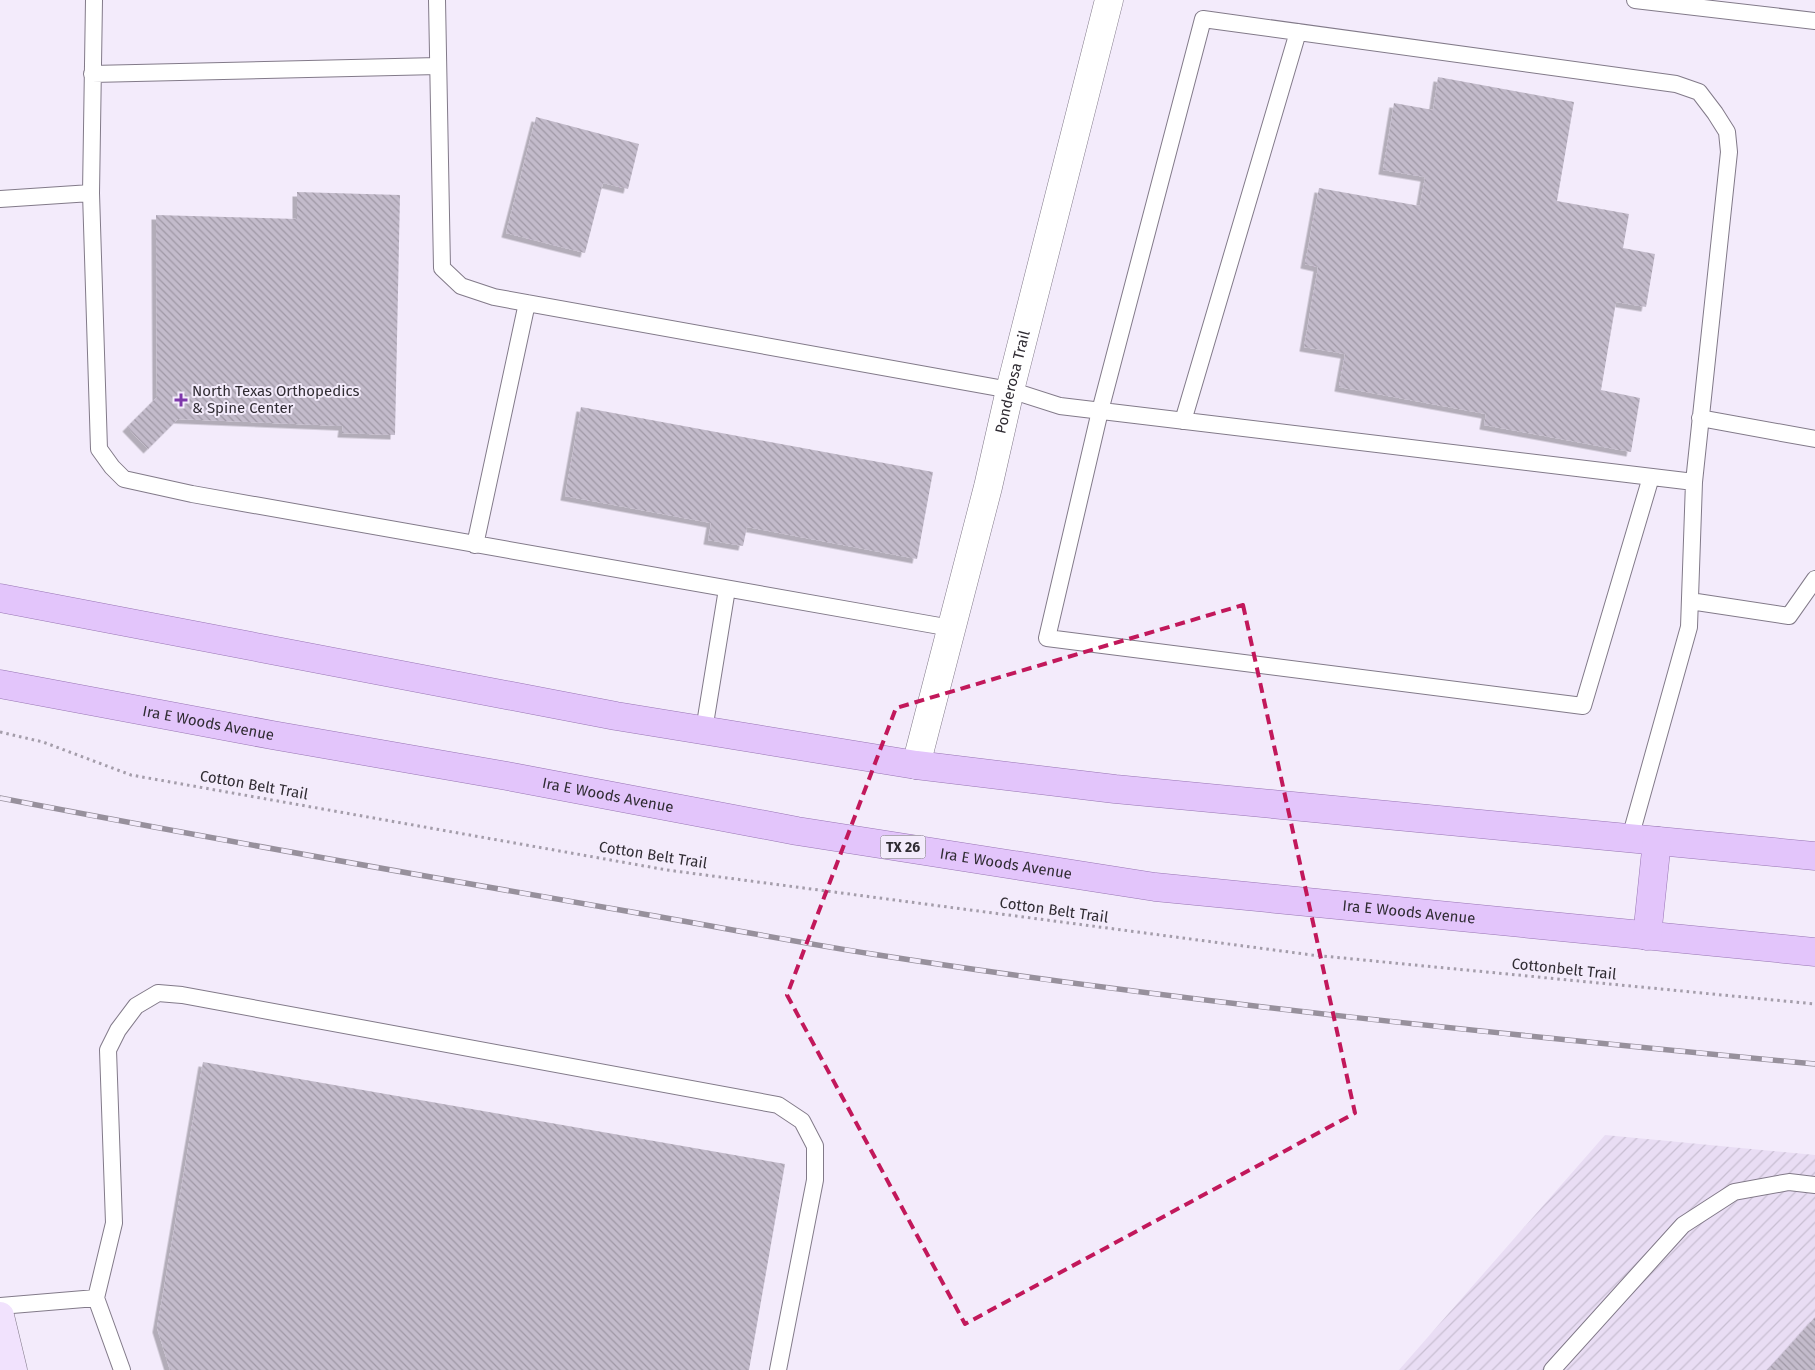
<svg xmlns="http://www.w3.org/2000/svg" width="1815" height="1370" font-family="'Fira Sans',sans-serif">
<style>
.industrial{fill:url(#industrial-furrows)}
.building{fill:url(#building-back-hatch);filter:url(#shadow)}
.lines{fill:none;stroke-linecap:round;stroke-linejoin:round}
.lane-casing{stroke:#827a89;stroke-width:18}
.street-casing{stroke:#827a89;stroke-width:29}
.secondary-casing{stroke:#827a89;stroke-width:29}
.primary-casing{stroke:#9876b3;stroke-width:29}
.path{stroke:#a49daa;stroke-width:3;stroke-dasharray:2.5 4;stroke-linecap:butt}
.lane{stroke:#fff;stroke-width:16}
.street{stroke:#fff;stroke-width:28}
.secondary{stroke:#f1e2fd;stroke-width:28}
.primary{stroke:#e3c5fb;stroke-width:28}
.rail-casing{stroke:#97909c;stroke-width:5.5}
.rail{stroke:#f3ebfb;stroke-width:4;stroke-dasharray:11;stroke-linecap:butt}
.marked{fill:none;stroke:#c2185b;stroke-width:4;stroke-dasharray:10 6;stroke-linejoin:round}
.poi-dot{fill:#7e38ab;stroke:#f3ebfb;stroke-width:2}
.labels{text-anchor:middle;stroke-width:4;stroke-linejoin:round;paint-order:stroke}
.shield{fill:#f3ebfb;stroke:#6a656f;stroke-width:1}
.shield-label{font-size:14px;font-weight:bold;fill:#302c33}
.street-label{font-size:15px;fill:#302c33;stroke:#f3ebfb}
.poi-label{font-size:15px;fill:#302c33;stroke:#f3ebfb;text-anchor:start}
</style>
<defs>
<pattern id="industrial-furrows" width="10" height="10" patternUnits="userSpaceOnUse" patternTransform="scale(1.25)"><rect width="10" height="10" fill="#e9ddf4"/><path d="M-1 1l2-2M0 10L10 0M9 11l2-2" fill="none" stroke="#c8bed2"/></pattern>
<pattern id="building-back-hatch" width="6" height="6" patternUnits="userSpaceOnUse" patternTransform="scale(1.25)"><rect width="6" height="6" fill="#c3bbcb"/><path d="M-1 5l2 2M0 0l6 6M5-1l2 2" fill="none" stroke="#9f98a5"/></pattern>
<filter id="shadow"><feDropShadow dx="-4.5" dy="4.5" stdDeviation="0" flood-color="#0004"/></filter>
</defs>
<rect width="100%" height="100%" fill="#f3ebfb"/>
<path class="industrial" d="M1605,1135L1815,1155V1370H1399Z"/>
<path class="building" d="M1438,77L1574,102L1557,201L1629,214L1623,248L1655,254L1646,307L1616,302L1601,390L1640,398L1631,452L1484,425L1486,414L1339,387L1345,354L1304,347L1318,267L1305,264L1319,188L1420,206L1425,177L1383,170L1394,103L1433,110Z
M536,117L639,144L628,189L603,183L585,253L506,233Z
M297,192L400,195L395,435L342,433L343,426L178,419L148,449L127,427L157,397L156,215L297,219Z
M581,407L933,472L917,559L747,527L743,546L708,540L711,523L565,496Z
M203,1062L785,1164L749,1370H170L157,1328Z
M1815,1317V1370H1768Z"/>
<g class="lines">
<g class="lane-casing">
<path id="lane" d="M94,0L91,193L99,449L112,467L124,479L192,494L951,628
M437,0L442,268L461,286L494,297L1010,390L1060,406L1694,482L1689,627L1630,838
M1635,0L1815,21
M92,74L438,66
M0,199L91,193
M1700,418L1815,439
M1183,421L1298,32
M1651,477L1583,706L1047,638L1100,411L1203,19L1676,84L1699,92L1715,113L1727,132L1729,152L1694,482
M475,545L527,303
M1690,601L1789,616L1815,579
M704,730L727,589
M96,1298L114,1223L108,1050L118,1030L136,1006L158,993L182,995L778,1105L802,1121L815,1146V1180L778,1370
M0,1306L96,1298L122,1370
M1552,1370L1683,1225L1734,1192L1789,1182L1815,1185"/>
</g>
<g class="street-casing">
<g id="street">
<path id="s1" d="M916,765L988,487L1010,390L1109,0"/>
</g>
</g>
<g class="secondary-casing">
<path id="secondary" d="M0,1316L13,1370"/>
</g>
<g class="primary-casing">
<g id="primary">
<path d="M0,598L616,716L916,765L1115,789L1815,856"/>
<path id="s2" d="M0,684L272,735L507,776L797,831L1155,887L1815,952"/>
<path d="M1647,936L1657,841"/>
</g>
</g>
<path class="path" d="M0,732L43,742L131,775L667,870L1312,955L1815,1004"/>
<use href="#lane" class="lane"/>
<use href="#street" class="street"/>
<use href="#secondary" class="secondary"/>
<use href="#primary" class="primary"/>
<g class="rail-casing">
<path id="rail" d="M0,798C208,838 417,875 626,911C708,925 790,941 872,954C1185,1003 1500,1034 1815,1064"/>
</g>
<use href="#rail" class="rail"/>
</g>
<path class="marked" d="M1243,605L1355,1113L965,1324L787,995L896,708Z"/>
<path class="poi-dot" d="M178.5 392.5h5v5h5v5h-5v5h-5v-5h-5v-5h5z"/>
<g class="labels">
<rect class="shield" x="880.5" y="835.5" width="45" height="23" rx="4"/>
<g class="shield-label">
<text x="903" y="852">TX 26</text>
</g>
<g class="street-label">
<text dy="5" stroke="none"><textPath href="#s1" startOffset="395">Ponderosa Trail</textPath></text>
<text dy="5" stroke="none"><textPath href="#s2" startOffset="212">Ira E Woods Avenue</textPath></text>
<text transform="translate(254 785) rotate(10)" y="5">Cotton Belt Trail</text>
<text dy="5" stroke="none"><textPath href="#s2" startOffset="618">Ira E Woods Avenue</textPath></text>
<text transform="translate(653 855) rotate(9)" y="5">Cotton Belt Trail</text>
<text dy="5" stroke="none"><textPath href="#s2" startOffset="1022">Ira E Woods Avenue</textPath></text>
<text transform="translate(1054 910) rotate(8)" y="5">Cotton Belt Trail</text>
<text dy="5" stroke="none"><textPath href="#s2" startOffset="1428">Ira E Woods Avenue</textPath></text>
<text transform="translate(1564 969) rotate(6)" y="5">Cottonbelt Trail</text>
</g>
<g class="poi-label">
<text x="192" y="396">North Texas Orthopedics<tspan x="192" dy="17">&amp; Spine Center</tspan></text>
</g>
</g>
</svg>
